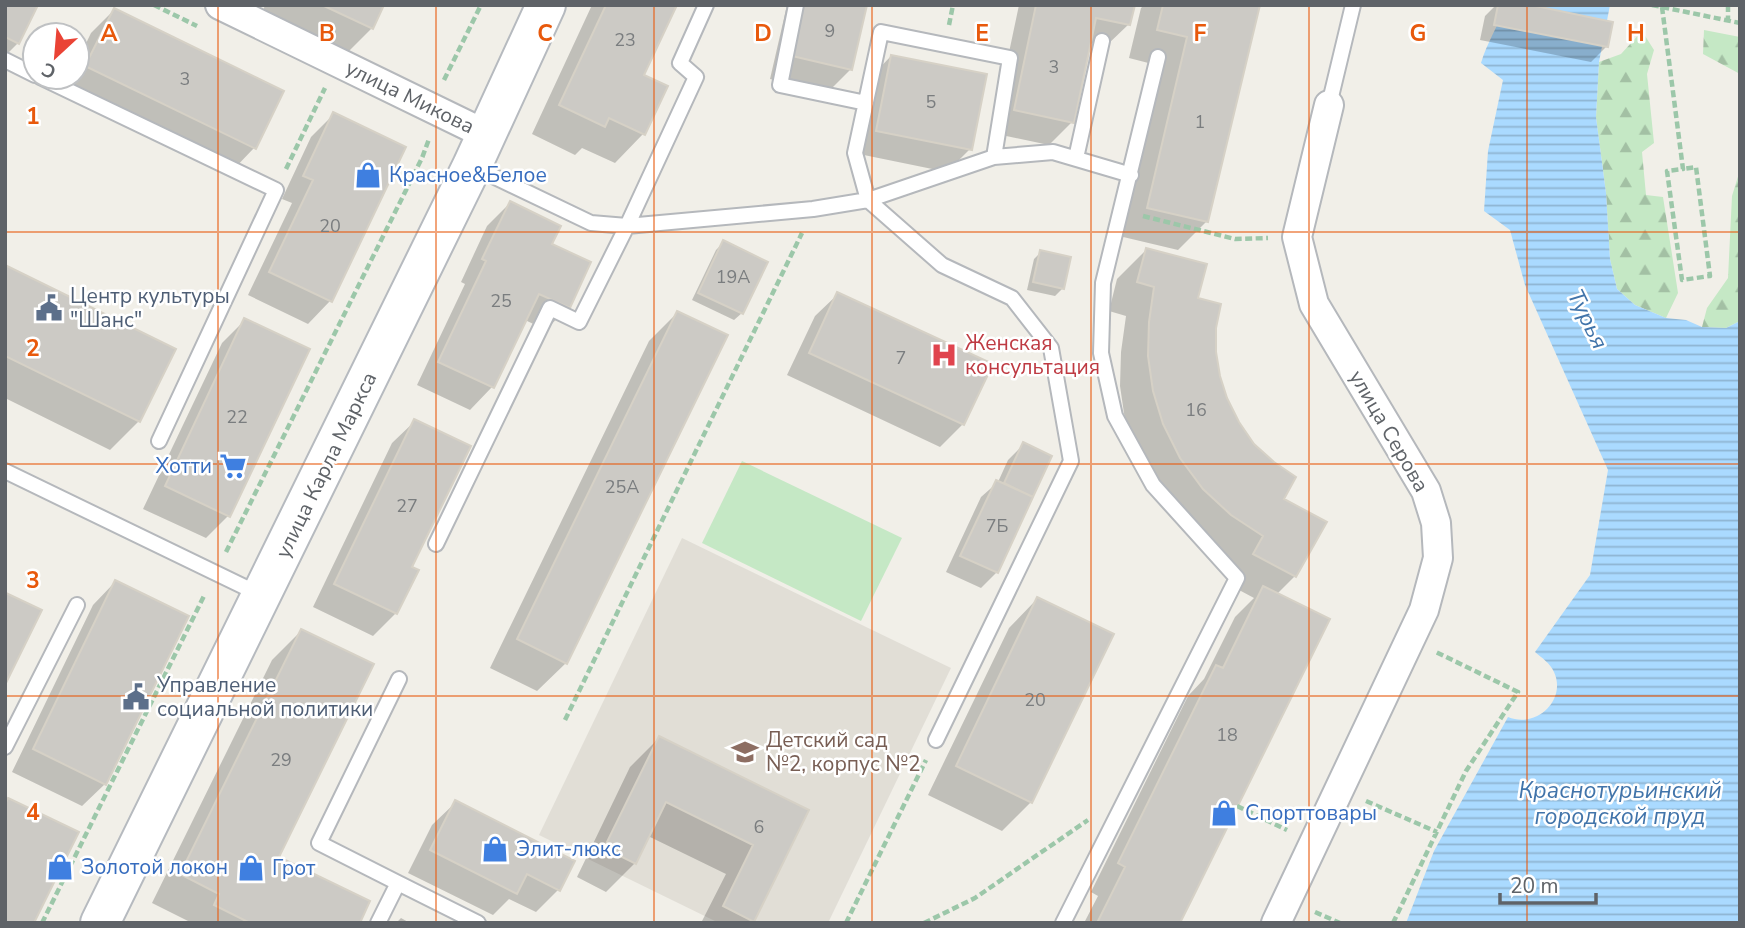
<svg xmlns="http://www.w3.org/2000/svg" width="1745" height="928" font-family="'Nunito Sans',sans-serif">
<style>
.education{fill:#e1ded6}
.forest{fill:url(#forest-firs)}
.pitch{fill:#c5e8c5}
.water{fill:url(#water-rules)}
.shadow{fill:#0003}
.building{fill:#cccac5;stroke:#d6d1c6;stroke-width:2}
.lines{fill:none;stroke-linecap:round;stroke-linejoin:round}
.lane-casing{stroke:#b5b8bc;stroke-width:18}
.street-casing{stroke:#b5b8bc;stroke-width:32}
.secondary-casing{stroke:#b6babf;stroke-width:42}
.path{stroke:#9cc7a9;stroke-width:4.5;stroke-dasharray:7 3.5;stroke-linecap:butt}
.lane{stroke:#fff;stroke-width:14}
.street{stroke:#fff;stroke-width:28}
.secondary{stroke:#fff;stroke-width:38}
.grid{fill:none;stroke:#e8590c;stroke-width:2;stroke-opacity:0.55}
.labels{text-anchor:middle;stroke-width:5;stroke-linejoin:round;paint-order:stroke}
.number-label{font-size:18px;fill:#7a7d7f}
.street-label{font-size:21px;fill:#5f6368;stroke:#fff}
.shop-label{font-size:21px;fill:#366cbe;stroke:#fff;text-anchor:start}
.service-label{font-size:21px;fill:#4e5e75;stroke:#fff;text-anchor:start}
.health-label{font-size:21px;fill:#be3a42;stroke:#fff;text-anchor:start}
.education-label{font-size:21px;fill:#785e54;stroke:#fff;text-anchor:start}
.water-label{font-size:23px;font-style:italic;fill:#4174aa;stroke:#fff}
.grid-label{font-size:23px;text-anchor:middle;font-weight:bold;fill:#e8590c;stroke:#fff;stroke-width:5;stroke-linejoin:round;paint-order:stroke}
</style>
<defs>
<pattern id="forest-firs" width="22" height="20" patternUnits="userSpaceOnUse" patternTransform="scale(1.75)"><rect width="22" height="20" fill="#c5e8c5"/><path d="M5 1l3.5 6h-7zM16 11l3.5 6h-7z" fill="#a3c0a4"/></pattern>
<pattern id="water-rules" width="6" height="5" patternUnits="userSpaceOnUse" patternTransform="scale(1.75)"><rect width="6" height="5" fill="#aadaff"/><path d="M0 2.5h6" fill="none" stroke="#8eb4d2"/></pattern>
</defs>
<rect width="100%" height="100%" fill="#f1efe8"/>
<path class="education" d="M682,538L951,668L828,923H719L539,835Z"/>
<path class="forest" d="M1704,30L1740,37V74L1703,54Z
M1642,31L1654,50L1647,74L1654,143L1642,152L1646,195L1663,197L1678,293L1666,318L1635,305L1617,289L1610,259L1606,193L1596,117L1599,62L1621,54Z
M1740,170V321L1726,328L1702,327L1707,308L1728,278L1732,196Z"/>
<path class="pitch" d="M742,461L902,538L861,621L702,543Z"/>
<path class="water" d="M1507,5H1610L1599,62L1596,117L1606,193L1610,259L1617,289L1635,305L1666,318L1686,320L1702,327L1726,328L1740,321V923H1406L1434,851L1508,717C1536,729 1567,700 1554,672C1550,663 1542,658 1535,652L1590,575L1608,470L1525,285L1510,230L1484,211L1488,151L1503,80L1481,63C1487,43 1498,25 1507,5Z"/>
<path class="shadow" d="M5,5L18,43L5,56Z
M265,5H383L372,28L349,51L263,11Z
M592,5H675L642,75L666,87L643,134L615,163L582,148L575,155L532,134Z
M787,5H865L851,69L828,92L770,79Z
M1019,5H1133L1129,24L1106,46L1089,43L1072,122L1049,145L992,133Z
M1144,5H1258L1207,221L1178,250L1119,236L1160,66L1129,58L1141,8Z
M1496,5H1522L1611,23L1606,47L1591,62L1480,40L1485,16Z
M114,10L254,148L232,171L64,89L70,77H77V62L91,33Z
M891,56L970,149L947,172L854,153L869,79Z
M334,114L404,148L330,301L308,324L248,295L292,203L282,199L311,137Z
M510,203L550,244L568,307L546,330L525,320L492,387L470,410L417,385L465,284L461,282L487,226Z
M724,242L742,313L734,320L692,300L716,250Z
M1146,250L1196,300L1215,328L1218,376L1225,399L1281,499L1295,576L1276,595L1178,923H1084L1098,896L1091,892L1188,696L1204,679L1235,617L1254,598L1226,583L1235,566L1175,517L1125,420L1120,386L1121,352L1126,316L1109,311L1117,279Z
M1041,252L1062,289L1055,296L1027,290L1034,259Z
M5,267L139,421L110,450L5,398Z
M838,294L963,424L940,447L787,375L815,316Z
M677,313L566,663L537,691L490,668L649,341Z
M245,320L228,516L206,538L143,509L222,343Z
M415,421L410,568L396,613L373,636L313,607L392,443Z
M1024,444L1050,457L997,572L981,588L946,572L981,497L998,482L1008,460Z
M115,582L105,784L82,806L12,772L93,605Z
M1037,599L1031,802L1002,831L928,795L1009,628Z
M301,631L276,857L358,923H192L152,903L272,660Z
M659,738L807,811L751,923H701L726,874L648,836L635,863L606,892L577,877L630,767Z
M455,803L558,890L536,912L509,899L493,915L408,873L432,825Z
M401,918L410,923H396Z"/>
<path class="building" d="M5,5H38L19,44L5,37Z
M322,5H384L373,29Z
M606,5H677L644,75L668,86L645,135L609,118L605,127L559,105Z
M804,5H867L852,70L792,56Z
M1036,5H1135L1130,25L1096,18L1074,123L1014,110Z
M1163,5H1260L1208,222L1147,208L1187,37L1157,30Z
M1498,5H1531L1613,22L1608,47L1494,25Z
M114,8L284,91L256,149L85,66Z
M891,55L987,74L972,150L876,131Z
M333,112L406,147L332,302L269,272L313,180L303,176Z
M510,201L561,226L552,244L591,262L570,308L539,294L494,388L438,362L486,261L482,259Z
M723,240L768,262L743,314L698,293Z
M1146,248L1207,264L1198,298L1221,304L1216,328V352L1220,376L1227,398L1239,422L1254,444L1274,462L1296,477L1284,499L1327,522L1296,577L1253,554L1263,536L1231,515L1203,489L1180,458L1163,424L1153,391L1148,356L1149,322L1154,287L1137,282Z
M1040,250L1071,257L1064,289L1033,282Z
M5,265L176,349L140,422L5,356Z
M837,292L993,364L964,425L809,353Z
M677,311L728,335L567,664L517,639Z
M244,318L310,349L230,517L165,486Z
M414,419L471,446L412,567L419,570L397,614L334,584Z
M1023,442L1052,456L1033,497L1004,483Z
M996,480L1033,497L998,573L960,556Z
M115,580L189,616L106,785L33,749Z
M1263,586L1330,619L1192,899L1180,923H1097L1125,867L1118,863L1216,665L1223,668Z
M6,593L42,610L5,685V595Z
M1037,597L1114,634L1032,803L956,766Z
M301,629L374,664L279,857L370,901L360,923H250L214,905L219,894L180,874Z
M659,736L809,810L754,922L723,906L753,845L666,802L636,864L604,848Z
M8,798L79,832L34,923H5V804Z
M455,800L575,861L560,891L527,874L517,894L430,850Z"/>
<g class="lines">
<g class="lane-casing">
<path id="lane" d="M796,5L780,85L866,103
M5,60L35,75
M40,77L276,190L159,441
M1329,105L1353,5
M1076,158L1102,41
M472,166L591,223L627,226L813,209L868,200L994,157L1053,152L1131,175
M5,471L259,594
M436,544L550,308L579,322L627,226L696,77L680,63L706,5
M936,740L1071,461L1051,348L1012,298L942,265L868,200L855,153L881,32L1010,58L994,157
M5,747L77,605
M398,883L319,843L399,679
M378,923L398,883L478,923
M1063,923L1237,578L1153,485L1115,416L1101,353L1103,283L1158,57"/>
</g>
<g class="street-casing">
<path id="street" d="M220,5L487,135
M1276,923L1424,610L1438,558L1436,523L1426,491L1314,304L1297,237L1329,105"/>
</g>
<g class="secondary-casing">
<path id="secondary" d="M100,923L472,166L546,5"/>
</g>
<path class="path" d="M154,5L197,26
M1652,5L1740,23
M1728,5V22
M1662,7L1683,169L1667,171L1682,280L1710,276L1696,167L1683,169
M949,25L953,5
M444,80L481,5
M286,169L325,88
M1143,216L1235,239L1268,238
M226,552L422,158L429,139
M565,720L802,233
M1366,801L1437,832
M1237,806L1287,830
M1315,912L1340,923
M42,923L205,594
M846,923L926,760
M924,923L975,898L1088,820
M1393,923L1466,771L1518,692L1436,652"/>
<use href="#lane" class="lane"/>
<use href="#street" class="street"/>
<use href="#secondary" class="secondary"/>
</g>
<path class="grid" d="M218,5V923M436,5V923M654,5V923M872,5V923M1091,5V923M1309,5V923M1527,5V923M5,232H1740M5,464H1740M5,696H1740"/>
<defs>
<g id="shop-bare" transform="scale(2.1)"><path d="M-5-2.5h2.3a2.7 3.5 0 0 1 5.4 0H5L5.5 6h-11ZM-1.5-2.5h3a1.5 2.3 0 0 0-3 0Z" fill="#3f7fe0" stroke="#fff" stroke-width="2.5" paint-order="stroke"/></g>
<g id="civic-bare" transform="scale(2.1)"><path d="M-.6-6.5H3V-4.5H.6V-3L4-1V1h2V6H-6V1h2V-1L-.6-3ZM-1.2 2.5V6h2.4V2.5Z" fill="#5c6f8a" stroke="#fff" stroke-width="2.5" paint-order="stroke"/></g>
<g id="hospital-bare" transform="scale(2.1)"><path d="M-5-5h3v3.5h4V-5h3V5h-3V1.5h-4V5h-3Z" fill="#e0444e" stroke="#fff" stroke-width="2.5" paint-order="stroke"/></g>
<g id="supermarket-bare" transform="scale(2.1)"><path d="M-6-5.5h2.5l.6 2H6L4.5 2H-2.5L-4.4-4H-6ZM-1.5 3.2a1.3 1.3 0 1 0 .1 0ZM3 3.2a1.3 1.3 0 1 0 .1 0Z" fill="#3f7fe0" stroke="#fff" stroke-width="2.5" paint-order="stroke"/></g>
<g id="school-bare" transform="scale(2.1)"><path d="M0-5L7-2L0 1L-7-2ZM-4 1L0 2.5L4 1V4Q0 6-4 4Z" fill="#8d6e63" stroke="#fff" stroke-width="2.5" paint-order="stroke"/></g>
</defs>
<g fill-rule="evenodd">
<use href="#shop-bare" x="368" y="175"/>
<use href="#civic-bare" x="49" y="308"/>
<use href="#hospital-bare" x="944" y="355"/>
<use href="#supermarket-bare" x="233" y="466"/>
<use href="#civic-bare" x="136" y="697"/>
<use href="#school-bare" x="745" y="752"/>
<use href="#shop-bare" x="1224" y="813"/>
<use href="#shop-bare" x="495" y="849"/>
<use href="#shop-bare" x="60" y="867"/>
<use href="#shop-bare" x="251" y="868"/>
</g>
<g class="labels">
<g class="number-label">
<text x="830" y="37">9</text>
<text x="625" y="46">23</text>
<text x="1054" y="73">3</text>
<text x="185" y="85">3</text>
<text x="931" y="108">5</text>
<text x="1200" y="128">1</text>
<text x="330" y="232">20</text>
<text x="733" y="283">19А</text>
<text x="501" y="307">25</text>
<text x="901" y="364">7</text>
<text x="1196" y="416">16</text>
<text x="237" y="423">22</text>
<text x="622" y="493">25А</text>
<text x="407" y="512">27</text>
<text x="997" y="532">7Б</text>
<text x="1035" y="706">20</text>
<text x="1227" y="741">18</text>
<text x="281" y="766">29</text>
<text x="759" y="833">6</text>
</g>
<g class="street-label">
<text transform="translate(410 97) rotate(26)" y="7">улица Микова</text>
<text transform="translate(1389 431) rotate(60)" y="7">улица Серова</text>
<text transform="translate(326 465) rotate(-64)" y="7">улица Карла Маркса</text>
</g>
<g class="shop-label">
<text x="389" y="182">Красное&amp;Белое</text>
<text x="212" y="473" text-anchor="end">Хотти</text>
<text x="1245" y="820">Спорттовары</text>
<text x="516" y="856">Элит-люкс</text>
<text x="81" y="874">Золотой локон</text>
<text x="272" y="875">Грот</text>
</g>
<g class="service-label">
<text x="70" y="303">Центр культуры<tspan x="70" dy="24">"Шанс"</tspan></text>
<text x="157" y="692">Управление<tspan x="157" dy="24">социальной политики</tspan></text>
</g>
<g class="health-label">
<text x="965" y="350">Женская<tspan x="965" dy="24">консультация</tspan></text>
</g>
<g class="education-label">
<text x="766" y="747">Детский сад<tspan x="766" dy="24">№2, корпус №2</tspan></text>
</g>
<g class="water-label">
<text transform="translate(1588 319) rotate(64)" y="8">Турья</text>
<text x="1620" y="798">Краснотурьинский<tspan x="1620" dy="26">городской пруд</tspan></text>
</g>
</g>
<g class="grid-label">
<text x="109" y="41">A</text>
<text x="327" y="41">B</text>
<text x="545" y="41">C</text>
<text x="763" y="41">D</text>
<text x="982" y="41">E</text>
<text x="1200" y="41">F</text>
<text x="1418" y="41">G</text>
<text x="1636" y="41">H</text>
<text x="33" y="124">1</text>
<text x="33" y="356">2</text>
<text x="33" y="588">3</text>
<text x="33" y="820">4</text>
</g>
<rect width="1745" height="928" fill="none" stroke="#5f6368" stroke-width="14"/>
<g transform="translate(56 56) rotate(206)"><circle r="33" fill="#ffffff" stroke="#bfc1c3" stroke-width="2"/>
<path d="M0-5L12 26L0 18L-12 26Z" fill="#ea4335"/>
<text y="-10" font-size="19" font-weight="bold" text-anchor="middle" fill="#5f6368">С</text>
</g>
<path d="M1500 893v10h96v-10" fill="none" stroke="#5f6368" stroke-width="3.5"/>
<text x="1510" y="893" font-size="21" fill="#5f6368" stroke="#ffffff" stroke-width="5" paint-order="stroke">20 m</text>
</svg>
